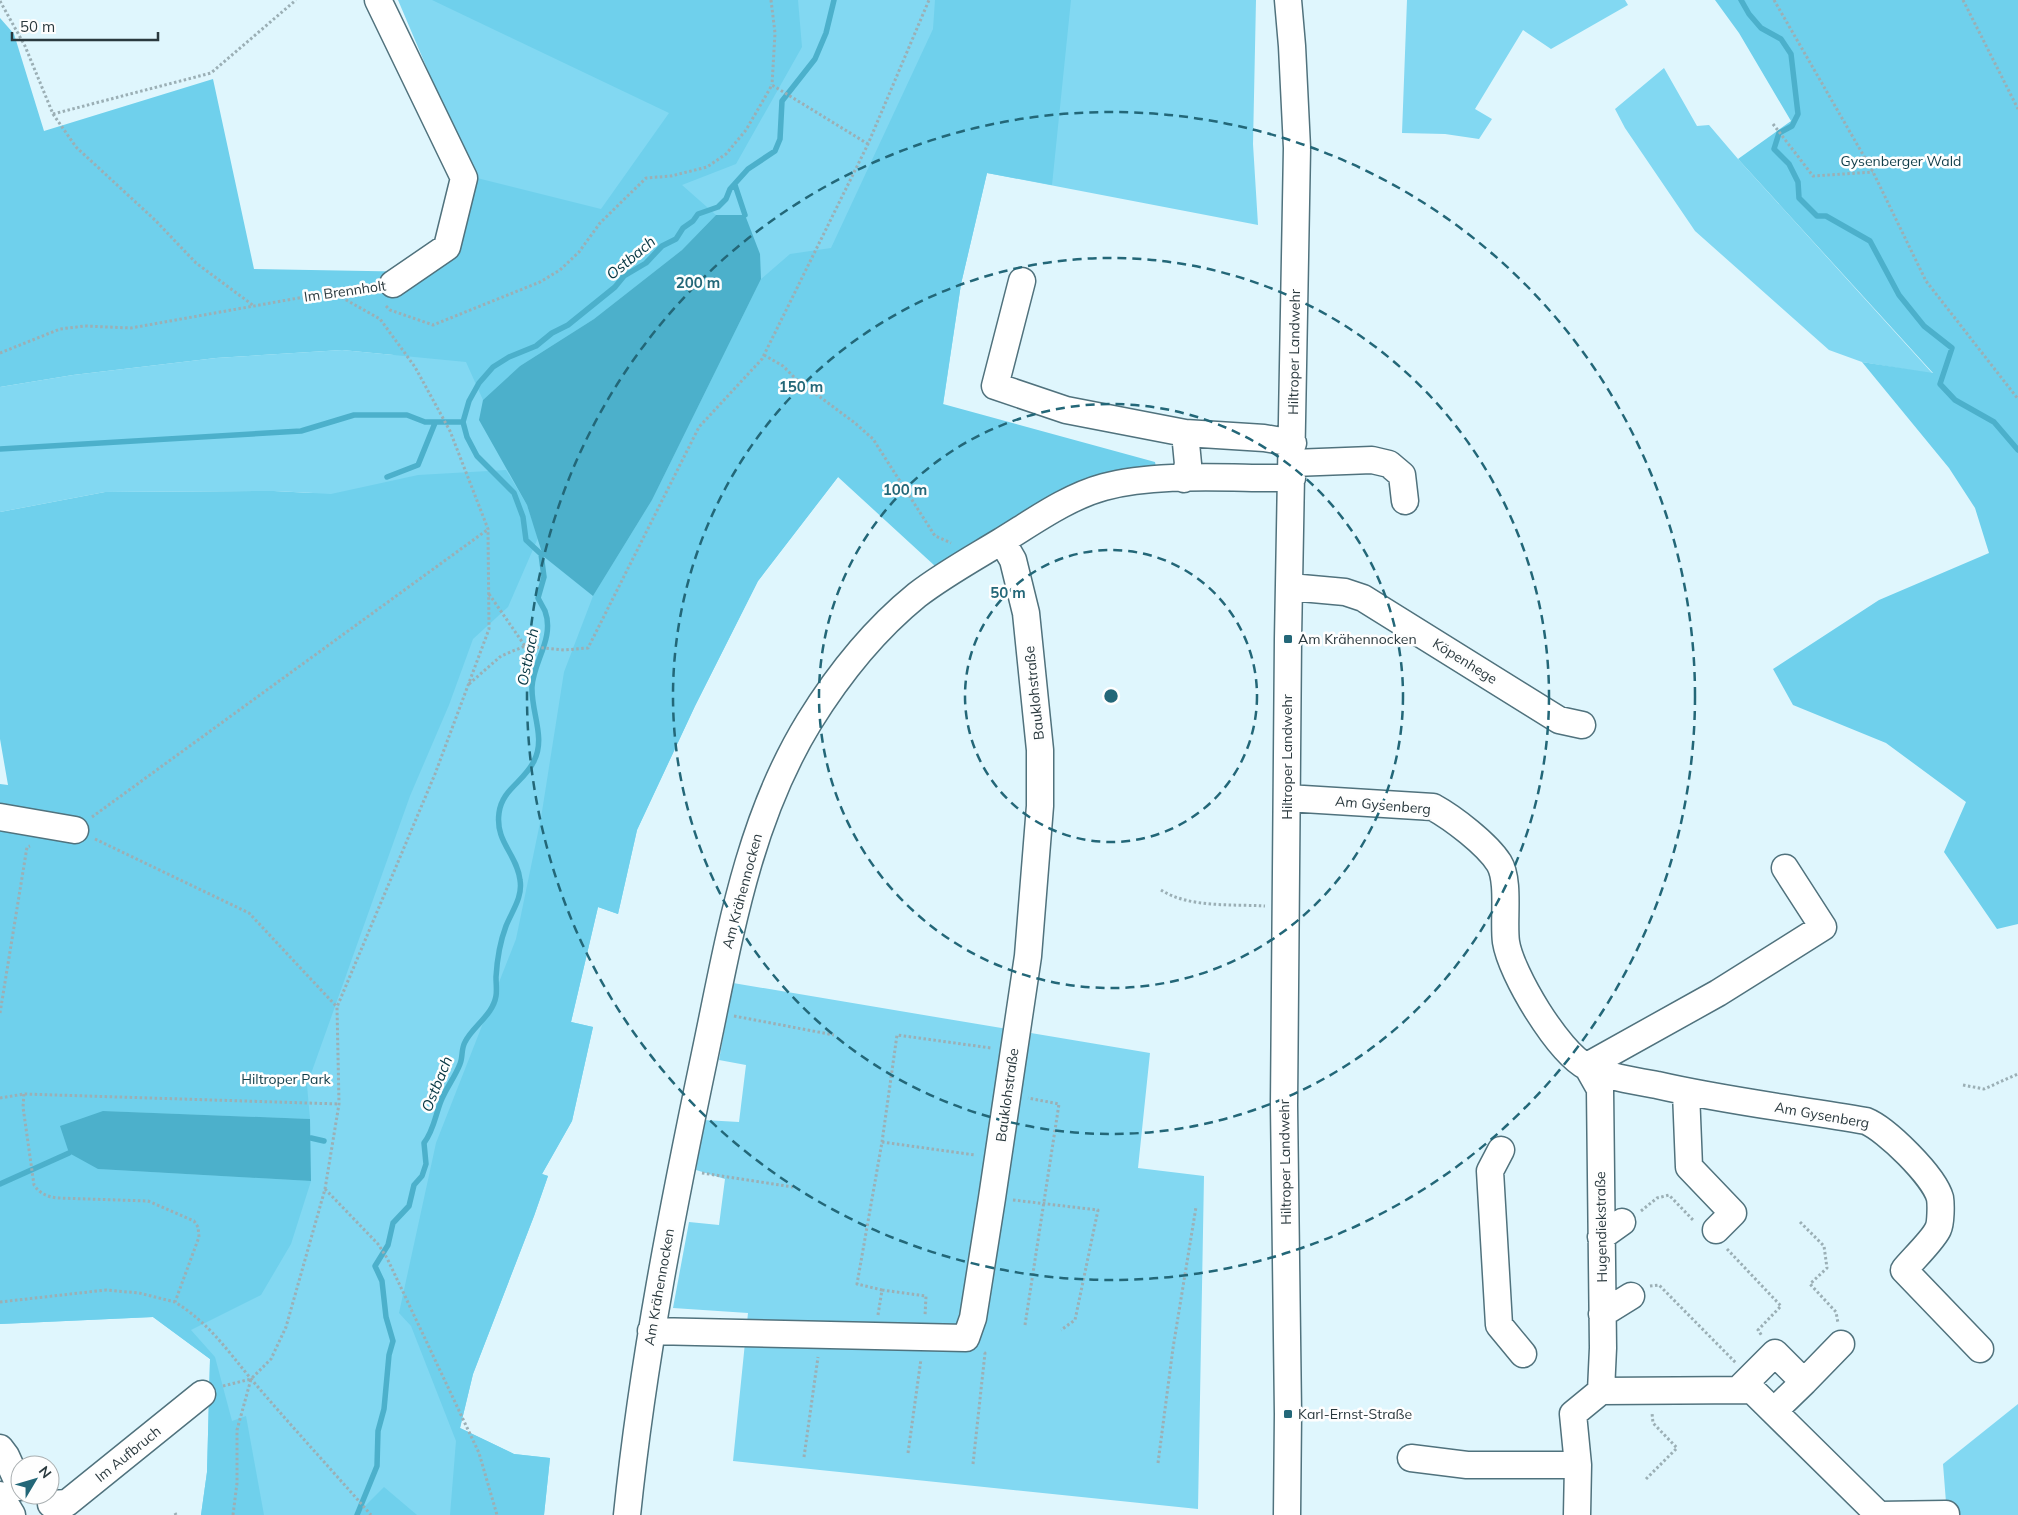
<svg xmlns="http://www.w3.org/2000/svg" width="2018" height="1515" font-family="Mulish,sans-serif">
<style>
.green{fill:#82d8f2}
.forest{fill:#6fd0ec}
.water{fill:#4cb0cb}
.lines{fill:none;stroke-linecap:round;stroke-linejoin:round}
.stream{stroke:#4cb0cb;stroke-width:5.5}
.minor-casing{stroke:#50727d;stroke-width:29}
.path{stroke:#9bafb5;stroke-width:3;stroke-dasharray:2.5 2.5;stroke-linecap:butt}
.minor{stroke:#fff;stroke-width:26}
.ring{fill:none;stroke:#236778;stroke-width:2.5;stroke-dasharray:9 6}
.poi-dot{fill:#236778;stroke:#fefefe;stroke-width:2}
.labels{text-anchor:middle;stroke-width:5;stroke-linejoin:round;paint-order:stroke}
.park-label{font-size:14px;fill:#103d49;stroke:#fefefe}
.street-label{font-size:14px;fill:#2a393e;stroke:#fefefe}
.poi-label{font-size:14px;fill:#2a393e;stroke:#fefefe;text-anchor:start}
.water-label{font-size:15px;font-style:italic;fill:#063642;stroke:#fefefe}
.centre{fill:#236778;stroke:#fefefe;stroke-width:2.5}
.ring-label{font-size:15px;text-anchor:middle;font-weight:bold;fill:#236778;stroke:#fefefe;stroke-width:5;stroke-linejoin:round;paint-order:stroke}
</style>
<rect width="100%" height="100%" fill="#dff6fd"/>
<path class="green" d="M398,0H1256L1253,144L1258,225L987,173L961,284L943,405L838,477L758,581L695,706L637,830L618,914L598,907L571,1022L593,1027L572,1121L542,1174L548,1176L534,1216L473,1374L460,1428L514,1454L550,1458L544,1515H201L207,1472L210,1359L153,1317L0,1324L313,493L274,491L105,492L0,512V387L73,375L216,358L342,350L394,355L473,177Z
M1407,0H1625L1628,5L1551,49L1523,30L1475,109L1492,119L1479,139L1445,134L1402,133Z
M1664,68L1697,126L1709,125L1738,159L1933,374L1862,362L1829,350L1695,231L1625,128L1615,109Z
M733,983L1150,1053L1138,1168L1204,1176L1198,1509L733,1461L748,1313L673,1308L689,1222L719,1225L725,1179L696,1170L704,1120L739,1122L746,1065L719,1060Z
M2018,1404V1515H1947L1943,1464Z"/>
<path class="forest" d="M432,0H798L802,47L736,164L682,185L716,215L682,250L594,319L520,366L483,400L466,362L342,350L216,358L73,375L0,387V18L14,34L44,131L213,79L254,269L424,272L473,177L601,209L669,113Z
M935,0H1071L1052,185L987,173L961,284L943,404L1155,462L1156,467L1054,495L935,566L838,477L758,581L695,706L637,830L618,914L598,907L571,1022L593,1027L572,1121L542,1174L548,1176L534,1216L473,1374L460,1428L514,1454L550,1458L544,1515H450L456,1441L411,1326L399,1313L436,1143L516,939L541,818L564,672L593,596L652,500L761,279L790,254L831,248L933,29Z
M1715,0H2018V924L1997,929L1944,852L1966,802L1886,743L1793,705L1773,669L1879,600L1989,553L1975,508L1949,468L1862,362L1933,373L1738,159L1791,121L1739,33Z
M506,470L527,505L538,538L508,607L473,639L449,705L410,796L307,1085L310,1119L103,1111L98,1169L311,1181L291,1244L261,1295L191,1330L215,1357L232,1421L246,1416L264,1515H201L207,1472L210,1359L153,1317L0,1324V784L8,785L0,739V512L105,492L274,491L331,494L418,475Z
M384,1487L417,1515H356Z"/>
<path class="water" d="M716,215H745L760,254L761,279L652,500L593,596L543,556L527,505L479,420L483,400L520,366L594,319L682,250Z
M103,1111L310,1119L311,1181L98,1169L69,1153L60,1126Z"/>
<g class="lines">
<path class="stream" d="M1741,0L1749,14L1761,28L1781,39L1791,54L1798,114L1792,126L1779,133L1774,149L1789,164L1798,182L1799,198L1817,216H1826L1870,241L1899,295L1924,326L1952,348L1940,384L1955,400L1994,422L2018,450
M735,185L745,215
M0,449L301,431L354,415H407L425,422H463
M387,477L418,465L435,423
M311,1138L324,1141
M0,1184L69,1153
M357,1515L377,1466L378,1431L384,1409L389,1355L393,1341L386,1317L382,1281L375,1266L388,1245L393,1223L409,1206L414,1185L422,1176L426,1164L424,1143C434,1130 435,1116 441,1101C446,1088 455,1077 460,1064C463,1057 461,1049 465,1042C473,1026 493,1015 496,996C497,990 496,984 496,977C497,960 500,942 506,926C512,911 523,897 520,880C517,854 495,842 499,813C502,789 524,782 534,761C546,738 531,712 532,687C533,662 555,638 545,611C543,607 540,602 538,598L544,577L541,554L526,540L523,517L514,493L477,456L467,437L463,422L469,401L479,383L493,367L509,357L536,346L552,333L568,325L615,287L624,276L646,263L662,246L676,239L683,228L693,221L698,214L718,207L726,199L730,189L748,169L775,151L780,139L782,101L815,59L826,33L834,0"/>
<g class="minor-casing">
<path id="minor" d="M378,0L464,178L447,247L393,284
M1022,281L995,386L1066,410L1185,433L1188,464L1184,479
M1185,433L1264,438L1293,443
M1293,463L1372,460L1389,464L1402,475L1405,501
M1290,587L1345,592L1363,598L1559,720L1582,725
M1287,798L1433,807C1453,818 1487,844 1499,863C1510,881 1503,921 1506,942C1511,974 1558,1052 1587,1067C1608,1077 1634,1081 1657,1085C1726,1101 1796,1109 1866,1121C1886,1129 1934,1176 1940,1198C1941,1204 1941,1223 1938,1229C1934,1239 1912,1260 1904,1270L1980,1349
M0,817L75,830
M1686,1092L1689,1167L1733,1213L1716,1230
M1501,1150L1490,1171L1499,1325L1523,1354
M1601,1237L1622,1222
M1602,1314L1631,1296
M651,1331L966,1338L973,1318L992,1198L1028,956L1040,806V750L1026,613L1013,560L1002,541
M1804,1382L1841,1344
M1738,1390L1775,1353L1804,1382L1774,1411
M1601,1391L1752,1390L1879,1515L1946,1514
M0,1448L6,1456L20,1487
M1411,1458L1467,1465H1578
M0,1495L12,1515
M51,1504L67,1503L202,1394
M627,1515C643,1359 673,1207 705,1054C729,940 747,823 809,722C838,675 874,630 917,595C943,575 972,559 1000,542C1033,522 1067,497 1104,487C1160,472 1235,479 1292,478
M1287,1515L1288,1414L1284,1105L1288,639L1297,148L1292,46L1288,0
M1577,1515L1578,1465L1573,1414L1601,1391L1603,1348L1600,1089L1587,1066L1718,993L1823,927L1785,868"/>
</g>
<path class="path" d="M771,0L775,33L772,85
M1774,0L1873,172L1926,281L2018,399
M1963,0L2018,109
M0,1L25,46L53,114L76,147L155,220L196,263L254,306
M53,114L211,73L296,0
M1773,124L1813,176L1873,172
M386,306L390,310L433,325L540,282L560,270L579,252L600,223L646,178L671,176L707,167L726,154L746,130L772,85L868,144
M0,353L60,329L85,326L131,328L332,292L373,289
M764,355L783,366L797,380L855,423L873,439L935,536L951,543
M489,594L525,646
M469,684L501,656L525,646L564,650L588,648L699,427L762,359L868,144L929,0
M92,817L487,530
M95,839L249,913L337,1007
M1161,890C1189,908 1232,904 1265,906
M0,1013L27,847L30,846
M734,1016L834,1035
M1963,1085L1984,1089L2018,1074
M24,1094L23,1107L34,1185C40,1194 48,1197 58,1198L148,1201L194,1221L198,1227L199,1237L175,1302C210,1324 226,1349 252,1380C291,1426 332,1470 371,1515
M0,1098L24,1094L339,1104
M882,1142L975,1155
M702,1173L793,1187
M325,1189L378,1244L387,1258L479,1453L497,1515
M1013,1200L1098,1210L1075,1320L1061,1330
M1641,1211L1657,1198L1669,1195L1693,1220
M1800,1222L1824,1246L1827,1268L1810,1284L1836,1312L1838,1323
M1727,1249L1781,1306L1758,1330L1762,1336
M1650,1286L1659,1285L1736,1363
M882,1290L926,1296L925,1316
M0,1302L106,1290L139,1293L175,1302
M878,1315L882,1290L857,1284L882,1142L897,1035L991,1048
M1025,1325L1059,1104L1028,1098
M223,1386L251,1379
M908,1453L921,1359
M804,1457L818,1357
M1158,1463L1173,1348L1196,1207
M973,1464L985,1353L983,1352
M1646,1479L1677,1448L1653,1423L1652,1413
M175,1513L176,1515
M233,1515L237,1483V1430L251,1379L271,1359L286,1327L325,1189L339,1104L337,1007L435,774L489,629L488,529L450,431L415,367L380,319L332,292"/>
<use href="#minor" class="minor"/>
</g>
<g class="ring">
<circle cx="1111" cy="696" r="146"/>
<circle cx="1111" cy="696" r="292"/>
<circle cx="1111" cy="696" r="438"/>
<circle cx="1111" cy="696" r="584"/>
</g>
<g class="poi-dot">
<rect x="1283" y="634" width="10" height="10" rx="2.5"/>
<rect x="1283" y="1409" width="10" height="10" rx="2.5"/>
</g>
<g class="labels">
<g class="park-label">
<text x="1901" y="166">Gysenberger Wald</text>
<text x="286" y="1084">Hiltroper Park</text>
</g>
<g class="street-label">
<text transform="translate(345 291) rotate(-8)" y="5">Im Brennholt</text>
<text transform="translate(1294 352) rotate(-89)" y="5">Hiltroper Landwehr</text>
<text transform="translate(1465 661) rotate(32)" y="5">Köpenhege</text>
<text transform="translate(1034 693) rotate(-96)" y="5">Bauklohstraße</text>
<text transform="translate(1287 757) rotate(-90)" y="5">Hiltroper Landwehr</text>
<text transform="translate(1383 805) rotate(5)" y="5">Am Gysenberg</text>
<text transform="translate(742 891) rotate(-75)" y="5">Am Krähennocken</text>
<text transform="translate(1007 1095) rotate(-82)" y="5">Bauklohstraße</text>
<text transform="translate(1822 1115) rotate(10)" y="5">Am Gysenberg</text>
<text transform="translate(1285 1162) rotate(-91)" y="5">Hiltroper Landwehr</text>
<text transform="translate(1601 1227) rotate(-91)" y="5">Hugendiekstraße</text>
<text transform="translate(659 1287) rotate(-80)" y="5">Am Krähennocken</text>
<text transform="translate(128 1454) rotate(-39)" y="5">Im Aufbruch</text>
</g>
<g class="poi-label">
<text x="1298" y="644">Am Krähennocken</text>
<text x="1298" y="1419">Karl-Ernst-Straße</text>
</g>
<g class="water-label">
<text transform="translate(631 258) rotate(-40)" y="5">Ostbach</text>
<text transform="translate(528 657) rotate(-79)" y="5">Ostbach</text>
<text transform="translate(437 1084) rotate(-68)" y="5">Ostbach</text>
</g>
</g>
<circle cx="1111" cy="696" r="8" class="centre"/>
<g class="ring-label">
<text x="698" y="288">200 m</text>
<text x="801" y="392">150 m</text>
<text x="905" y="495">100 m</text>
<text x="1008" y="598">50 m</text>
</g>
<g transform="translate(35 1480) rotate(52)"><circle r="24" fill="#fefefe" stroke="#a9afb1"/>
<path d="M0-4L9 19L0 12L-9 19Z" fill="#236778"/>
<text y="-8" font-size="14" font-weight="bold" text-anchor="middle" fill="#2a393e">N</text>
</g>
<path d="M12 32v8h146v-8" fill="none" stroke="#2a393e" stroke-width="2.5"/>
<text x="20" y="32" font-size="15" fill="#2a393e" stroke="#fefefe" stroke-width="4" paint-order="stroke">50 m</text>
</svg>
